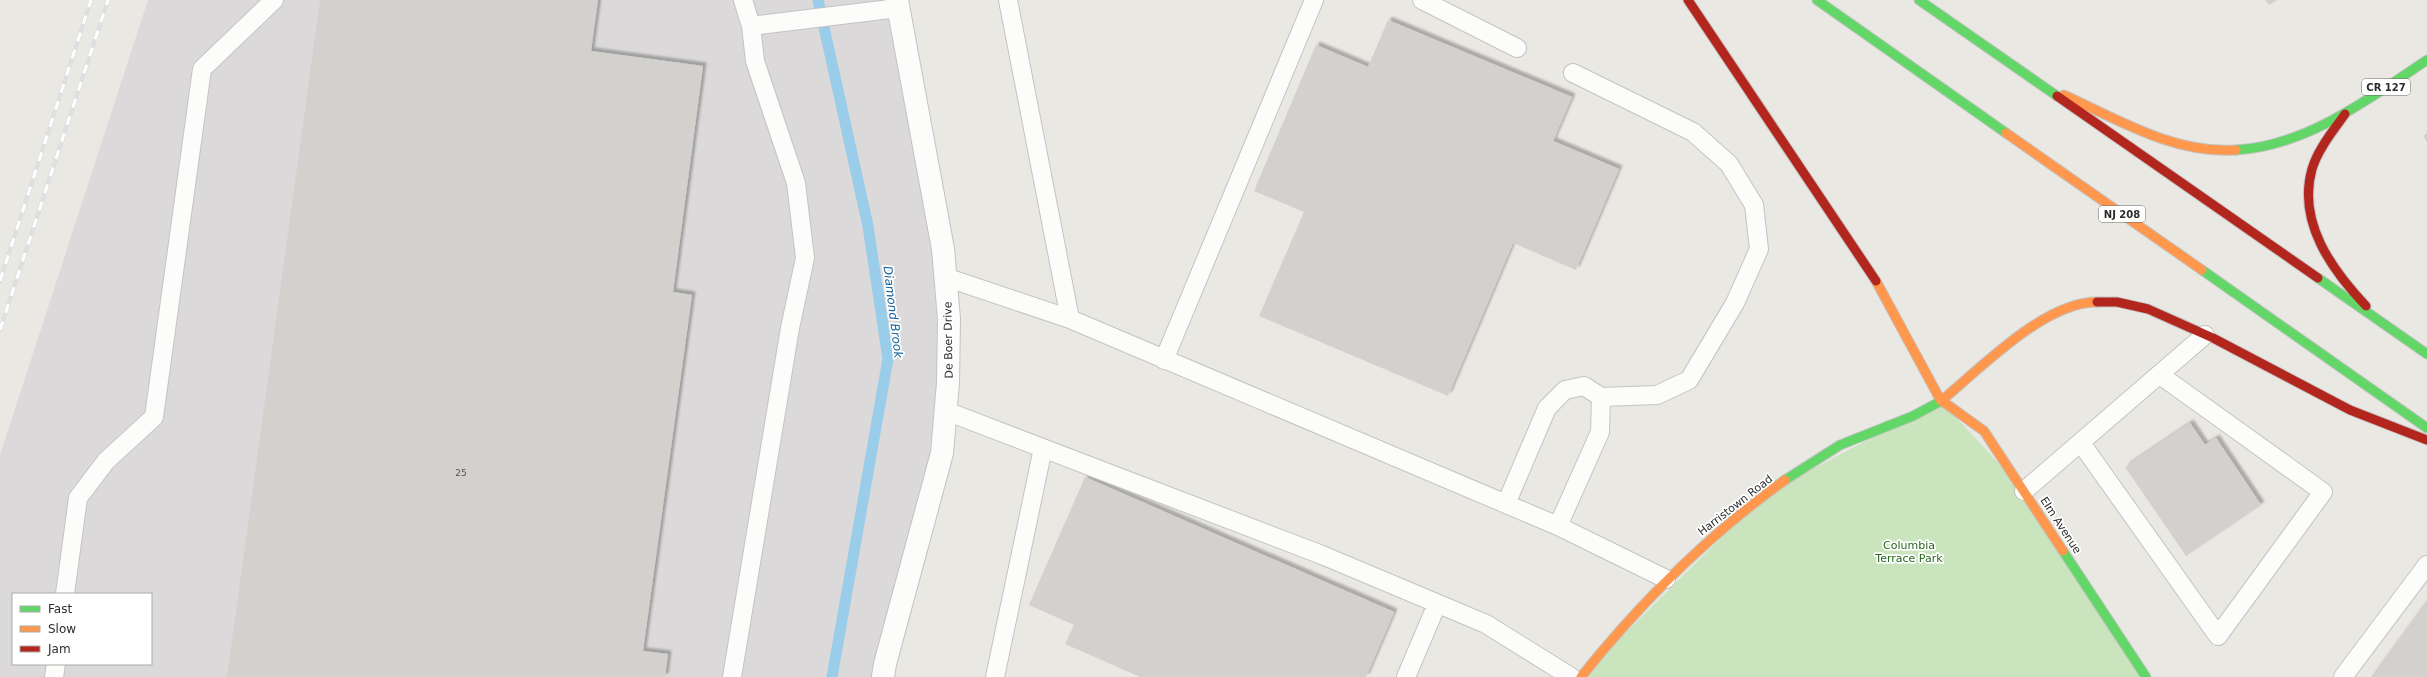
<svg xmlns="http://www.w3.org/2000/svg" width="2427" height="677" font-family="'DejaVu Sans',sans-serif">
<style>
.industrial{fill:#dbd9da;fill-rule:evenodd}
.green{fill:#cae5bd}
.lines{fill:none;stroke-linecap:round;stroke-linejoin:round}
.stream{stroke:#9acde9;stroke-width:11}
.building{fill:#d3d1ce;filter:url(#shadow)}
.lane-casing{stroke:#c4c3c3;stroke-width:20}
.street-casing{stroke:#c4c3c3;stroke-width:24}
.fast-casing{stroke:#c4c3c3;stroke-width:11}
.slow-casing{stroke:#c4c3c3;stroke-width:11}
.jam-casing{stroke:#c4c3c3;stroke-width:11}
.lane{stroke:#fcfcfb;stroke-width:18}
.street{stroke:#fcfcfb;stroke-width:22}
.fast{stroke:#63d668;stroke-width:9}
.slow{stroke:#ff974d;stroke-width:9}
.jam{stroke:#b3261e;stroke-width:9}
.rail-casing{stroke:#dfdfe0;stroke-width:4.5}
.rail{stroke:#fff;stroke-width:3;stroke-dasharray:9;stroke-linecap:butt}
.labels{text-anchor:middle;stroke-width:3.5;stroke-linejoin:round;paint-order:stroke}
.number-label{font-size:9px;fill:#565655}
.shield{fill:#fff;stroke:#6b6b6b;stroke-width:1}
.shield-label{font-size:10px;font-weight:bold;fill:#2c2c2c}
.street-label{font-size:11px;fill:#2c2c2c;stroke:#fff}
.park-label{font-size:11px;fill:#27681e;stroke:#fff}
.water-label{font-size:12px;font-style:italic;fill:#12609b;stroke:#fff}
</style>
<defs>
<filter id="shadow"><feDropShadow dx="3.5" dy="-3.5" stdDeviation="1" flood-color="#0004"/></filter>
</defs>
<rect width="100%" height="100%" fill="#eae8e3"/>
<path class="industrial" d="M148,0H897L932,183L948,382L883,677H0V455ZM13,594H151V664H13Z"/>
<path class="green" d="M1941,401L2024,491L2146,677H1581L1764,495Z"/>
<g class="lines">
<path class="stream" d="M818,0L868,226L888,359L832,677"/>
</g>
<path class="building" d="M320,0H598L591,51L703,66L673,292L692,295L643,651L668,654L665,677H227Z
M2265,0H2277L2269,5Z
M1388,20L1572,97L1553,141L1619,169L1576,270L1513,243L1448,396L1259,316L1304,212L1254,191L1316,45L1368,67Z
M2427,133V142L2423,136Z
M2190,423L2205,445L2216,438L2261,505L2186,556L2125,467Z
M1085,477L1394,612L1366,677H1140L1065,644L1074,625L1029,605Z
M2427,600V677H2371Z"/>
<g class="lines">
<g class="lane-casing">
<path id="lane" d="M1008,0L1070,319L1558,526L1666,579
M1422,0L1517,48
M751,26L898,8
M945,277L1070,319
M1164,360L1314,0
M946,411L1322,555L1486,624L1571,677
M2081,443L2218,636L2323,492L2160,375
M2024,491L2205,335
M1506,504L1547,408L1565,390L1584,386L1601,397L1657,395L1689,380L1735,303L1759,249L1754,205L1729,164L1693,132L1573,73
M1558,526L1600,432L1601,397
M65,594L78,498L106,461L154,417L202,69L274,0
M54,677L56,664
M732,677L790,328L805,258L796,183L755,61L751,26L743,0
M995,677L1043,448
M1406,677L1437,604
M2343,677L2427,565"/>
</g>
<g class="street-casing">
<path id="street" d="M883,677L885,664L942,453L948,383L949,319L943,249L897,0"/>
</g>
<g class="fast-casing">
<path id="fast" d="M1817,0L2006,133
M1919,0L2057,96
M2236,150C2307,146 2370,98 2427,60
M2202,270L2427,428
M2318,278L2427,354
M1785,480L1840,445L1913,416L1941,401L1945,403
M2063,551L2146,677"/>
</g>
<g class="slow-casing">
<path id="slow" d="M2064,95C2119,120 2174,154 2236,150
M2006,133L2202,270
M1876,281L1941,401C1981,368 2044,302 2097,302
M1945,403L1984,431L2063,551
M1581,677C1641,602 1707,536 1785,480"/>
</g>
<g class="jam-casing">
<path id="jam" d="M1688,0L1876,281
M2057,96L2318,278
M2345,114C2333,131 2318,149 2312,169C2297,222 2332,270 2366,306
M2097,302H2117L2148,309L2213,338L2350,410L2427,440"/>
</g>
<use href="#lane" class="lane"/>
<use href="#street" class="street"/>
<use href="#fast" class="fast"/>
<use href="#slow" class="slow"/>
<use href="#jam" class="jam"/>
<g class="rail-casing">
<path id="rail" d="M0,281L91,0
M0,330L108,0"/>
</g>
<use href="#rail" class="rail"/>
</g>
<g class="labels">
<g class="number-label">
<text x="461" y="476">25</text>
</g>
<g class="shield">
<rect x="2362" y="79" width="48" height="16" rx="3"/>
<rect x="2099" y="206" width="46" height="16" rx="3"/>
</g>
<g class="shield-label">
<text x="2386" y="91">CR 127</text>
<text x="2122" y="218">NJ 208</text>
</g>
<g class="street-label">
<text transform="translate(948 340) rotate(-91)" y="4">De Boer Drive</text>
<text transform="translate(1735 505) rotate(-38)" y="4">Harristown Road</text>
<text transform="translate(2061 525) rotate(57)" y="4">Elm Avenue</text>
</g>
<g class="park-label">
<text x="1909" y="549">Columbia<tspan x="1909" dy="13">Terrace Park</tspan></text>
</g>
<g class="water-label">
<text transform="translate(893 312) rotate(83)" y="4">Diamond Brook</text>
</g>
</g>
<rect x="12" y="593" width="140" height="72" fill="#ffffff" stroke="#ababab"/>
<rect x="20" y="606" width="20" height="6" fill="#63d668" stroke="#ababab"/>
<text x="48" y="613" font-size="12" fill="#2c2c2c">Fast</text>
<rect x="20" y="626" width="20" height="6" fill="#ff974d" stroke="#ababab"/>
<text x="48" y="633" font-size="12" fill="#2c2c2c">Slow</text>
<rect x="20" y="646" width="20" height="6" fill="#b3261e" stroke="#ababab"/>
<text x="48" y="653" font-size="12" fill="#2c2c2c">Jam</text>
</svg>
